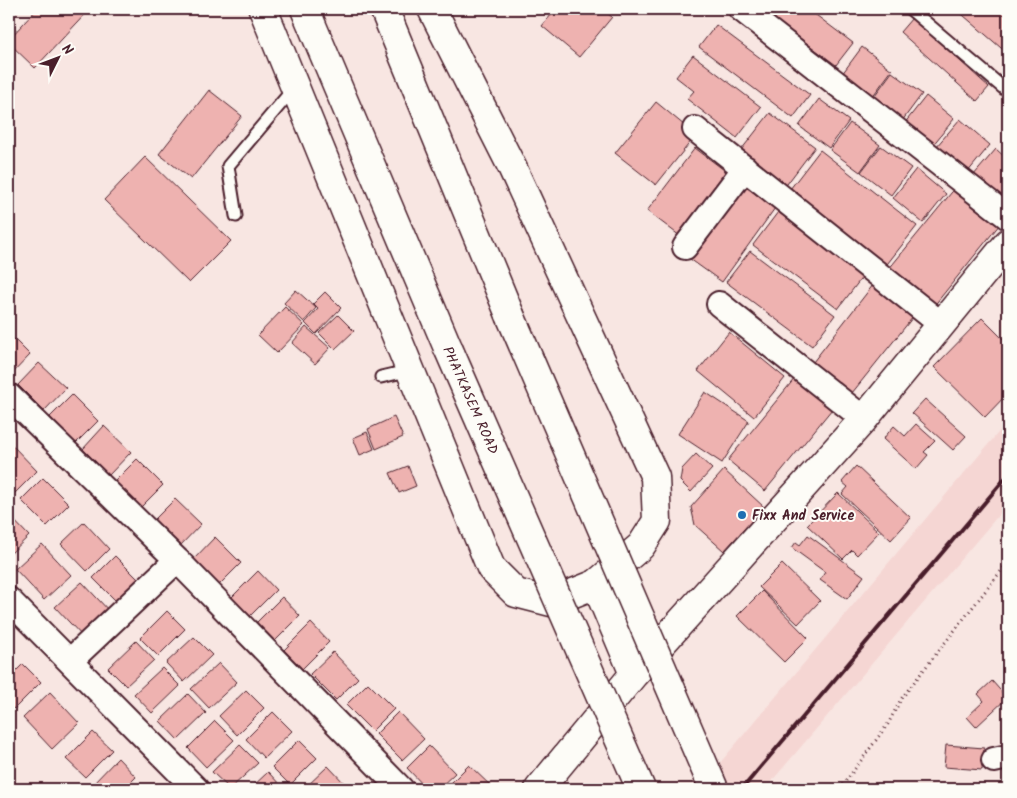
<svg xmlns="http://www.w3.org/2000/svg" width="1017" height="798" font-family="Kalam,sans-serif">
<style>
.built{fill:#f5d6d3}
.building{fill:#eeb2b0;stroke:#4a1f2b}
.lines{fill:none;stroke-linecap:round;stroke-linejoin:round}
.lane-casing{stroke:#4a1f2b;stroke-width:15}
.street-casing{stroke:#4a1f2b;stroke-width:28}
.secondary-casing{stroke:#4a1f2b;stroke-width:31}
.highway-casing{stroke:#4a1f2b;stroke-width:31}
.path{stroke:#4a1f2b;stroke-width:3;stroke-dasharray:1 4;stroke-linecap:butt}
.lane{stroke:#fdfcf7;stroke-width:11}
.street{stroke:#fdfcf7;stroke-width:24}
.secondary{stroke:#fdfcf7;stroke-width:28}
.highway{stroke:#fdfcf7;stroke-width:28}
.rail{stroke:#4a1f2b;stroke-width:4}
.highway-bridge-casing{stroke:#4a1f2b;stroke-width:31;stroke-linecap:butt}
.highway-bridge{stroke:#fdfcf7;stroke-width:28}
.poi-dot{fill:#1f6fb2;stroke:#fdfcf7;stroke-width:2}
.labels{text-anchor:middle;stroke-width:4;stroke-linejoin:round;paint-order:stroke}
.street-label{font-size:14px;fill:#4a1f2b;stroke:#fdfcf7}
.poi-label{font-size:14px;font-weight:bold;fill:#4a1f2b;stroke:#fdfcf7;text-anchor:start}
</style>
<rect width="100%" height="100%" fill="#f8e6e2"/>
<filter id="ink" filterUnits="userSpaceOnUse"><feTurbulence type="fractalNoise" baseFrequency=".02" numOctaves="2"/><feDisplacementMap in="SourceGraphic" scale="10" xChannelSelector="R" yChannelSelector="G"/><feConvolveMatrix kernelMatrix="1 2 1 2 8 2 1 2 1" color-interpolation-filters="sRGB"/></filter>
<g filter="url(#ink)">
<path class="built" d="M1008,421V504L765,789H698Z"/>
<path class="building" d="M37,9H90L35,68L9,43V39Z
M556,9H602L612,17L579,57L542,26Z
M761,9H808L853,43L836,65Z
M956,9H1008V54Z
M912,18L989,87L977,101L900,32Z
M716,25L810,95L793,118L699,47Z
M862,47L892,70L872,97L842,74Z
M693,55L761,107L737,138L687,99L694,91L676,77Z
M892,72L922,94L902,121L872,99Z
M209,90L242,116L191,179L159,154Z
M926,96L954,119L932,146L904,124Z
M819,99L849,121L829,148L799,126Z
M656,102L696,135L656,185L615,153Z
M770,113L815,147L784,188L738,154Z
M960,119L990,145L967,173L936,147Z
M850,123L880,145L860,172L830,150Z
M881,146L911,168L891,195L861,172Z
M695,148L728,173L680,236L647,211Z
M996,149L1008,160V205L973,176Z
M820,150L917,226L884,268L787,193Z
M145,157L231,241L189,283L104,200Z
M916,169L946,194L923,223L893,198Z
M743,185L775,208L722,282L690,259Z
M956,187L1000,224L933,307L888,270Z
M778,212L863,276L838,309L753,245Z
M750,251L835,315L812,346L726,282Z
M873,285L913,317L852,393L813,362Z
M296,290L316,308L304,322L284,303Z
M325,292L341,308L316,334L305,323L318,309L313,304Z
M285,307L304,325L277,353L258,335Z
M338,315L354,331L335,349L319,333Z
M982,318L1008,344V393L985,417L934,367Z
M306,327L330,348L315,364L292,343Z
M729,332L785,378L754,417L698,371Z
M9,334L30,355L9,377Z
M39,363L66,388L44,411L18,385Z
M795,378L832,409L765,491L728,460Z
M705,392L749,421L722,463L678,434Z
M72,395L98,421L76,443L50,417Z
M925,399L966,436L953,450L912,413Z
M394,417L403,437L376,449L368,429Z
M916,424L935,441L924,452L928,455L916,469L883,439L894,426L905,436Z
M104,426L131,452L109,475L83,449Z
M367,432L374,449L360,455L353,438Z
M12,445L37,471L15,493L9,487V448Z
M696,454L712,469L691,492L680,481L682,469Z
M137,459L163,485L141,507L115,481Z
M408,466L416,486L399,493L390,473Z
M856,466L911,518L891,540L842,494L848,487L842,482Z
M724,470L764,507L724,551L695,525L691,507Z
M43,478L69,504L47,526L21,500Z
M838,493L879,532L857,555L852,550L843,559L807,525Z
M175,499L201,524L179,547L153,521Z
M9,515L29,536L9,555Z
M84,522L109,549L87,571L61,544Z
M808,535L864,576L847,599L820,580L825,572L792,548L796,542L800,545Z
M215,537L241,563L219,585L193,560Z
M42,544L71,575L44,600L15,569Z
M115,556L141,582L119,604L93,578Z
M782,564L820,601L798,624L759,587Z
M258,571L276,590L249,617L231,598Z
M82,582L111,613L84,638L55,607Z
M762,591L808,638L784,662L737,616Z
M282,597L300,616L273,643L255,624Z
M167,611L185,629L158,656L140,638Z
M311,623L329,642L302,669L284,650Z
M194,637L212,655L184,682L166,663Z
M136,641L154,660L126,686L108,668Z
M9,649L15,655L9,661Z
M333,652L358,678L336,700L310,674Z
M219,663L237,682L209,708L191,689Z
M23,664L41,682L14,709L9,704V678Z
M162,668L180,686L152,713L134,694Z
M992,681L1007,698L976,727L967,717L984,701L978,694Z
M368,683L394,709L372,731L346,705Z
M246,690L264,708L237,735L219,716Z
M50,692L79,723L52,749L23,718Z
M188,694L206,713L178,740L160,721Z
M273,712L292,731L264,758L246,739Z
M398,712L424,739L402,760L376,734Z
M215,721L234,740L206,767L188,748Z
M93,732L112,750L85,777L66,759Z
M299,740L317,758L290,785L272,767Z
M240,745L258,763L230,789L212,772Z
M946,745L984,748L982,770L944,767Z
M429,746L455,773L438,789H427L407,768Z
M118,758L136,777L124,789H95L91,786Z
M469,765L494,789H445Z
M328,766L346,785L341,789H304Z
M268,772L284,789H250Z
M143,784L149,789H137Z"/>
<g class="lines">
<g class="lane-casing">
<path id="lane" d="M910,9L1008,92
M236,216L228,166L294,88
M381,377L411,370"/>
</g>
<g class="street-casing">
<path id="street" d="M741,9L1008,217
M695,129L941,324
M685,247L745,168
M719,304L864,419
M9,396L177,560L401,789
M9,600L196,789
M70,661L177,560
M994,760L1008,757"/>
</g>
<g class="secondary-casing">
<path id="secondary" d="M596,584L634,674
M539,789L634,674L864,419L1008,243"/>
</g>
<g class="highway-casing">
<path id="highway" d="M263,9L491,568L516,593L551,602L596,584L641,546L657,521L655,477L512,167L432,9
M305,9L448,348
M384,9L510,315"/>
</g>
<path class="path" d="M840,789L888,724L901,699L1008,562"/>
<use href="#lane" class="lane"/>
<use href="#street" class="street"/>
<use href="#secondary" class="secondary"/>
<use href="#highway" class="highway"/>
<path class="rail" d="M742,789L1008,475"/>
<g class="highway-bridge-casing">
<path id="highway-bridge" d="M510,315L714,789
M448,348L641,789"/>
</g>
<use href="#highway-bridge" class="highway-bridge"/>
</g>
</g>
<circle class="poi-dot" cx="742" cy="515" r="5"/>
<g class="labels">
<g class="street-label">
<text transform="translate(471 400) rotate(66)" y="5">PHATKASEM ROAD</text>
</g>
<g class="poi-label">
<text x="752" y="520">Fixx And Service</text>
</g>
</g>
<rect width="1017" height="798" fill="none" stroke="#fdfcf7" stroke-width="30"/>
<rect x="15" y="15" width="987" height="768" fill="none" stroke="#4a1f2b" stroke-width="2" filter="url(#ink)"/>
<g transform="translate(58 58) rotate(48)" stroke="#fdfcf7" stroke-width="4" paint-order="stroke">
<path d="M0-4L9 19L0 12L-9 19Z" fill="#4a1f2b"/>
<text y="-8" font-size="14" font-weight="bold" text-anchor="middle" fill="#4a1f2b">N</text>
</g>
</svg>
